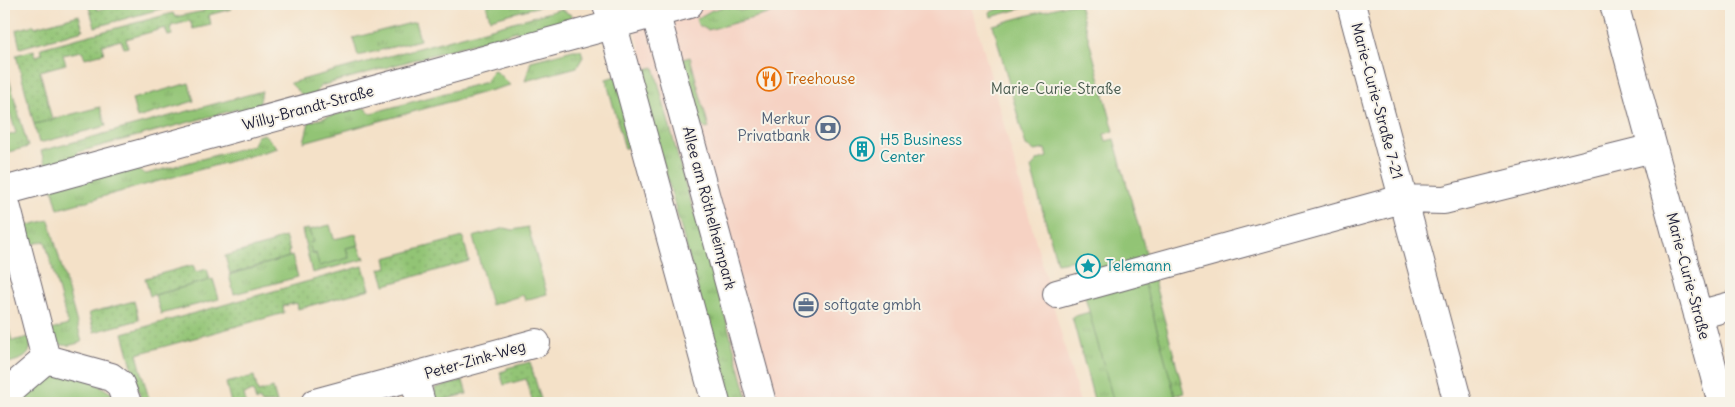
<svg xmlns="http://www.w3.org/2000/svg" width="1735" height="407" font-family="Delius,sans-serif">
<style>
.built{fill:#f6d2c3}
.grass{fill:url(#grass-tufts);stroke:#5a7358}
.park{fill:#92c475;stroke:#5a7358}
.garden{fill:url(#garden-dots);stroke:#5a7358}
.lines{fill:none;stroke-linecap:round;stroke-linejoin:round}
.street-casing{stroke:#6c656c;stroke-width:30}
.secondary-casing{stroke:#6c656c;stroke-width:30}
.street{stroke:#fff;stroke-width:28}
.secondary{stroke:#fff;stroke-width:28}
.labels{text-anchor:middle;stroke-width:4;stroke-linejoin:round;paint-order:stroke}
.food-label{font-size:15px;fill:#c56008;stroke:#f7f3e8;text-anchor:start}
.park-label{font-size:15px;fill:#495b4f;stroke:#f7f3e8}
.street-label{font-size:15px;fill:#22223b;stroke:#f7f3e8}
.service-label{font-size:15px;fill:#4e5e75;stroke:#f7f3e8;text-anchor:end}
.culture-label{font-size:15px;fill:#0d838f;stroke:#f7f3e8;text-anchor:start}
</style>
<defs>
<pattern id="grass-tufts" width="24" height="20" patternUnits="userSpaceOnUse" patternTransform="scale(1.25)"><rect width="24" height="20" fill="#92c475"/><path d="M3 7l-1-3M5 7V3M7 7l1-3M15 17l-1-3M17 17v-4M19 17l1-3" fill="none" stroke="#7ea866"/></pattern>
<pattern id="garden-dots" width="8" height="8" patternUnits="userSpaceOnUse" patternTransform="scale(1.25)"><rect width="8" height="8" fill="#92c475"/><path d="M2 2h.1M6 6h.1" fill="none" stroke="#7ea866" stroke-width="1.8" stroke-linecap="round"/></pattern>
</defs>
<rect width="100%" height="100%" fill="#f7f3e8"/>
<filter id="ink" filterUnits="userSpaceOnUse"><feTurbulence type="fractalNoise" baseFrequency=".02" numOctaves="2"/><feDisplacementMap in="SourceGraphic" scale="10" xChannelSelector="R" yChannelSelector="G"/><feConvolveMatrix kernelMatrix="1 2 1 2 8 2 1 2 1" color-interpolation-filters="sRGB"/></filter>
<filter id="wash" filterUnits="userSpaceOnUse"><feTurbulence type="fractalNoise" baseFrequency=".0096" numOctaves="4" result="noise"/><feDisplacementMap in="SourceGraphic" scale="20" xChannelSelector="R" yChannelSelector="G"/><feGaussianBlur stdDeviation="1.12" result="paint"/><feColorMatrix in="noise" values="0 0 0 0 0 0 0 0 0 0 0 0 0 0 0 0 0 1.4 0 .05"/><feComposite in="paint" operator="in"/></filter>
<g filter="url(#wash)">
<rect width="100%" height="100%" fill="#f4e1c8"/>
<path class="built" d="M628,4H971L1080,403H737Z"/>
<path class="grass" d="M486,4H548L490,19Z
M767,4H806L708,30L698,25L696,19L712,10L730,5L740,11Z
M1015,4H1037L991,17L990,12Z
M561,9L571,15L573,22L528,37L517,31L320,86L315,96L305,98L290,83Z
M415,22L420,40L358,56L353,38Z
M573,50H581L583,57L577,67L525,81L531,61Z
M690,57L709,128L706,129L696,122L679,60Z
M4,61L28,147L4,153V137L16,133L10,113L4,115V106L8,104L4,89Z
M654,67L687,191L703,236L749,403H729L638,71Z
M495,70L510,85L304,142L309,122L363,107L371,113L486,82L492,71Z
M616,76L633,138L625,149L606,79Z
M189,83L194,101L137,118L132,99Z
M262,91L258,111L246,114L238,109L78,152L72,162L48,173L41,151Z
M100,107L106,126L39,143L34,124Z
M264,134L278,148L58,209L52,187L135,169L146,174L253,145L257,136Z
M49,220L82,342C65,347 58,349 51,330L68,325L45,241L25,246L21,227Z
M309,229L313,242L310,243L313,254L349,258L346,248L358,245L362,256H364L365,259L312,273L302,230Z
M292,256L298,277L234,294L229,275Z
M1153,277L1184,393L1147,403H1095L1072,317L1093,311Z
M213,279L219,299L161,314L155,295Z
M4,313L12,341L29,337C34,356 24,359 8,363L4,348Z"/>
<path class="park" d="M1070,4H1079L1114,131L1104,134L1106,141L1114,139L1148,260L1139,263L1177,403H1114L1075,260L1057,263L1031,168L1038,160L1047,157L1045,149L1035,151L1026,146L993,25Z
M330,225L334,239L356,234L359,245L346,248L349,258L319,266L316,253L312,254L309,243L313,242L309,230Z
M528,227L547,294L525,300L523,295L491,305L473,237L505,228L513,230Z
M74,370L121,399L122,403H19L31,384Z"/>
<path class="garden" d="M88,4H95L97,10L119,4H170L171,6L95,27Z
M203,4H230L231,9L209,15L211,25L193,29L190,21L171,26L172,35L168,36L165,28L126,39L128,47L124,48L121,40L102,45L104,53L85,58L82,51L63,55L66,64L40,71L52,120L34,124L16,55L34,50L36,56L42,54L41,48L173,13L175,17L204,11Z
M79,15L83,30L20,48L16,30L34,25L35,27Z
M285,237L290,251H288L289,257L230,274L225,256L273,243L272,241Z
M463,237L469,261L385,285L380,269L387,267L385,258Z
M193,265L196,272L207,269L210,280L150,296L145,278Z
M363,266L370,289L298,309L297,303L283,306L284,313L137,354L150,403H142L123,333Z
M134,301L139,320L94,332L89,313Z
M530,362L542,403H533L526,379L504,385L500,372L507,370V368Z
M254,376L258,392L273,388L277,403H261L260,399L256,401L253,391L244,394L246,403H231L226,383Z
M463,381L467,394L443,400V403H431L429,396L435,395V388Z"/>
</g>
<g filter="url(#ink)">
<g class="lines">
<g class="street-casing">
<path id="street" d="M1351,4L1458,403
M1614,4L1722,403
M4,191L689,4
M4,197L46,359L111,377L120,384L127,403
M1057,294L1402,199L1444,200L1653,148
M1698,315L1731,306
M414,377L421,403
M4,395L46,359
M315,403L536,343"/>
</g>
<g class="secondary-casing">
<path id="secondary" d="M607,4L716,403
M653,4L762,403"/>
</g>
<use href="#street" class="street"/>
<use href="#secondary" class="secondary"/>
</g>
</g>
<defs>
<g id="restaurant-ring" transform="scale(1.25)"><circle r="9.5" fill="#f7f3e8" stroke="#e8710a" stroke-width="1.5"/><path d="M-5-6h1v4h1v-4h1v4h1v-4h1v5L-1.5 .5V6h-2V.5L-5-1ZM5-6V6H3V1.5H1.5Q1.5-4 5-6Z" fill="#e8710a"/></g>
<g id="bank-ring" transform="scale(1.25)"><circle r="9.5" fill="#f7f3e8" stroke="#5c6f8a" stroke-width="1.5"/><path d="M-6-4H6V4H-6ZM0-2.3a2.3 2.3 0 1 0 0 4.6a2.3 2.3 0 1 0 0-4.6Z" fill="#5c6f8a"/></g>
<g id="building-ring" transform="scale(1.25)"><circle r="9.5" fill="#f7f3e8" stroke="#0f9aa8" stroke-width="1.5"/><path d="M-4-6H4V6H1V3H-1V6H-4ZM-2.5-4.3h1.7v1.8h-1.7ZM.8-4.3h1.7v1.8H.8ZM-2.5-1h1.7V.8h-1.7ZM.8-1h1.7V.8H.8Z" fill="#0f9aa8"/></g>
<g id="sight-ring" transform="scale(1.25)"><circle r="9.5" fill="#f7f3e8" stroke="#0f9aa8" stroke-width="1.5"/><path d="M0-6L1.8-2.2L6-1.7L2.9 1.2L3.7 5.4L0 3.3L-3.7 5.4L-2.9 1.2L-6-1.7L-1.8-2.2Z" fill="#0f9aa8"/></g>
<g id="office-ring" transform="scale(1.25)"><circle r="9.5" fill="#f7f3e8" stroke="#5c6f8a" stroke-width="1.5"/><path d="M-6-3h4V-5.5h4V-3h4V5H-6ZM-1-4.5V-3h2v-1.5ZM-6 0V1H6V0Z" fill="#5c6f8a"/></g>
</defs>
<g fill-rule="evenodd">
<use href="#restaurant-ring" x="769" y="79"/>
<use href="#bank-ring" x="828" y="128"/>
<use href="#building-ring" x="862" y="149"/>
<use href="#sight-ring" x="1088" y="266"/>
<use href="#office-ring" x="806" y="305"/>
</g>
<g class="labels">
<g class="food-label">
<text x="786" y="84">Treehouse</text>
</g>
<g class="park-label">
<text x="1056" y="94">Marie-Curie-Straße</text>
</g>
<g class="street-label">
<text transform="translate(1377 101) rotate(75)" y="5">Marie-Curie-Straße 7-21</text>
<text transform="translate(308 108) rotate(-15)" y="5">Willy-Brandt-Straße</text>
<text transform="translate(709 208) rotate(75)" y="5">Allee am Röthelheimpark</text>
<text transform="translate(1688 276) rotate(75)" y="5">Marie-Curie-Straße</text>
<text transform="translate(475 360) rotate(-16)" y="5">Peter-Zink-Weg</text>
</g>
<g class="service-label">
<text x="810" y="124">Merkur<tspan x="810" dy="17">Privatbank</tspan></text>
<text x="824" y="310" text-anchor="start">softgate gmbh</text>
</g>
<g class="culture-label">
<text x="880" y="145">H5 Business<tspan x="880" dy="17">Center</tspan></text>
<text x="1106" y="271">Telemann</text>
</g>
</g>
<rect width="1735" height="407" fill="none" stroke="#f7f3e8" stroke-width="20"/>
</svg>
